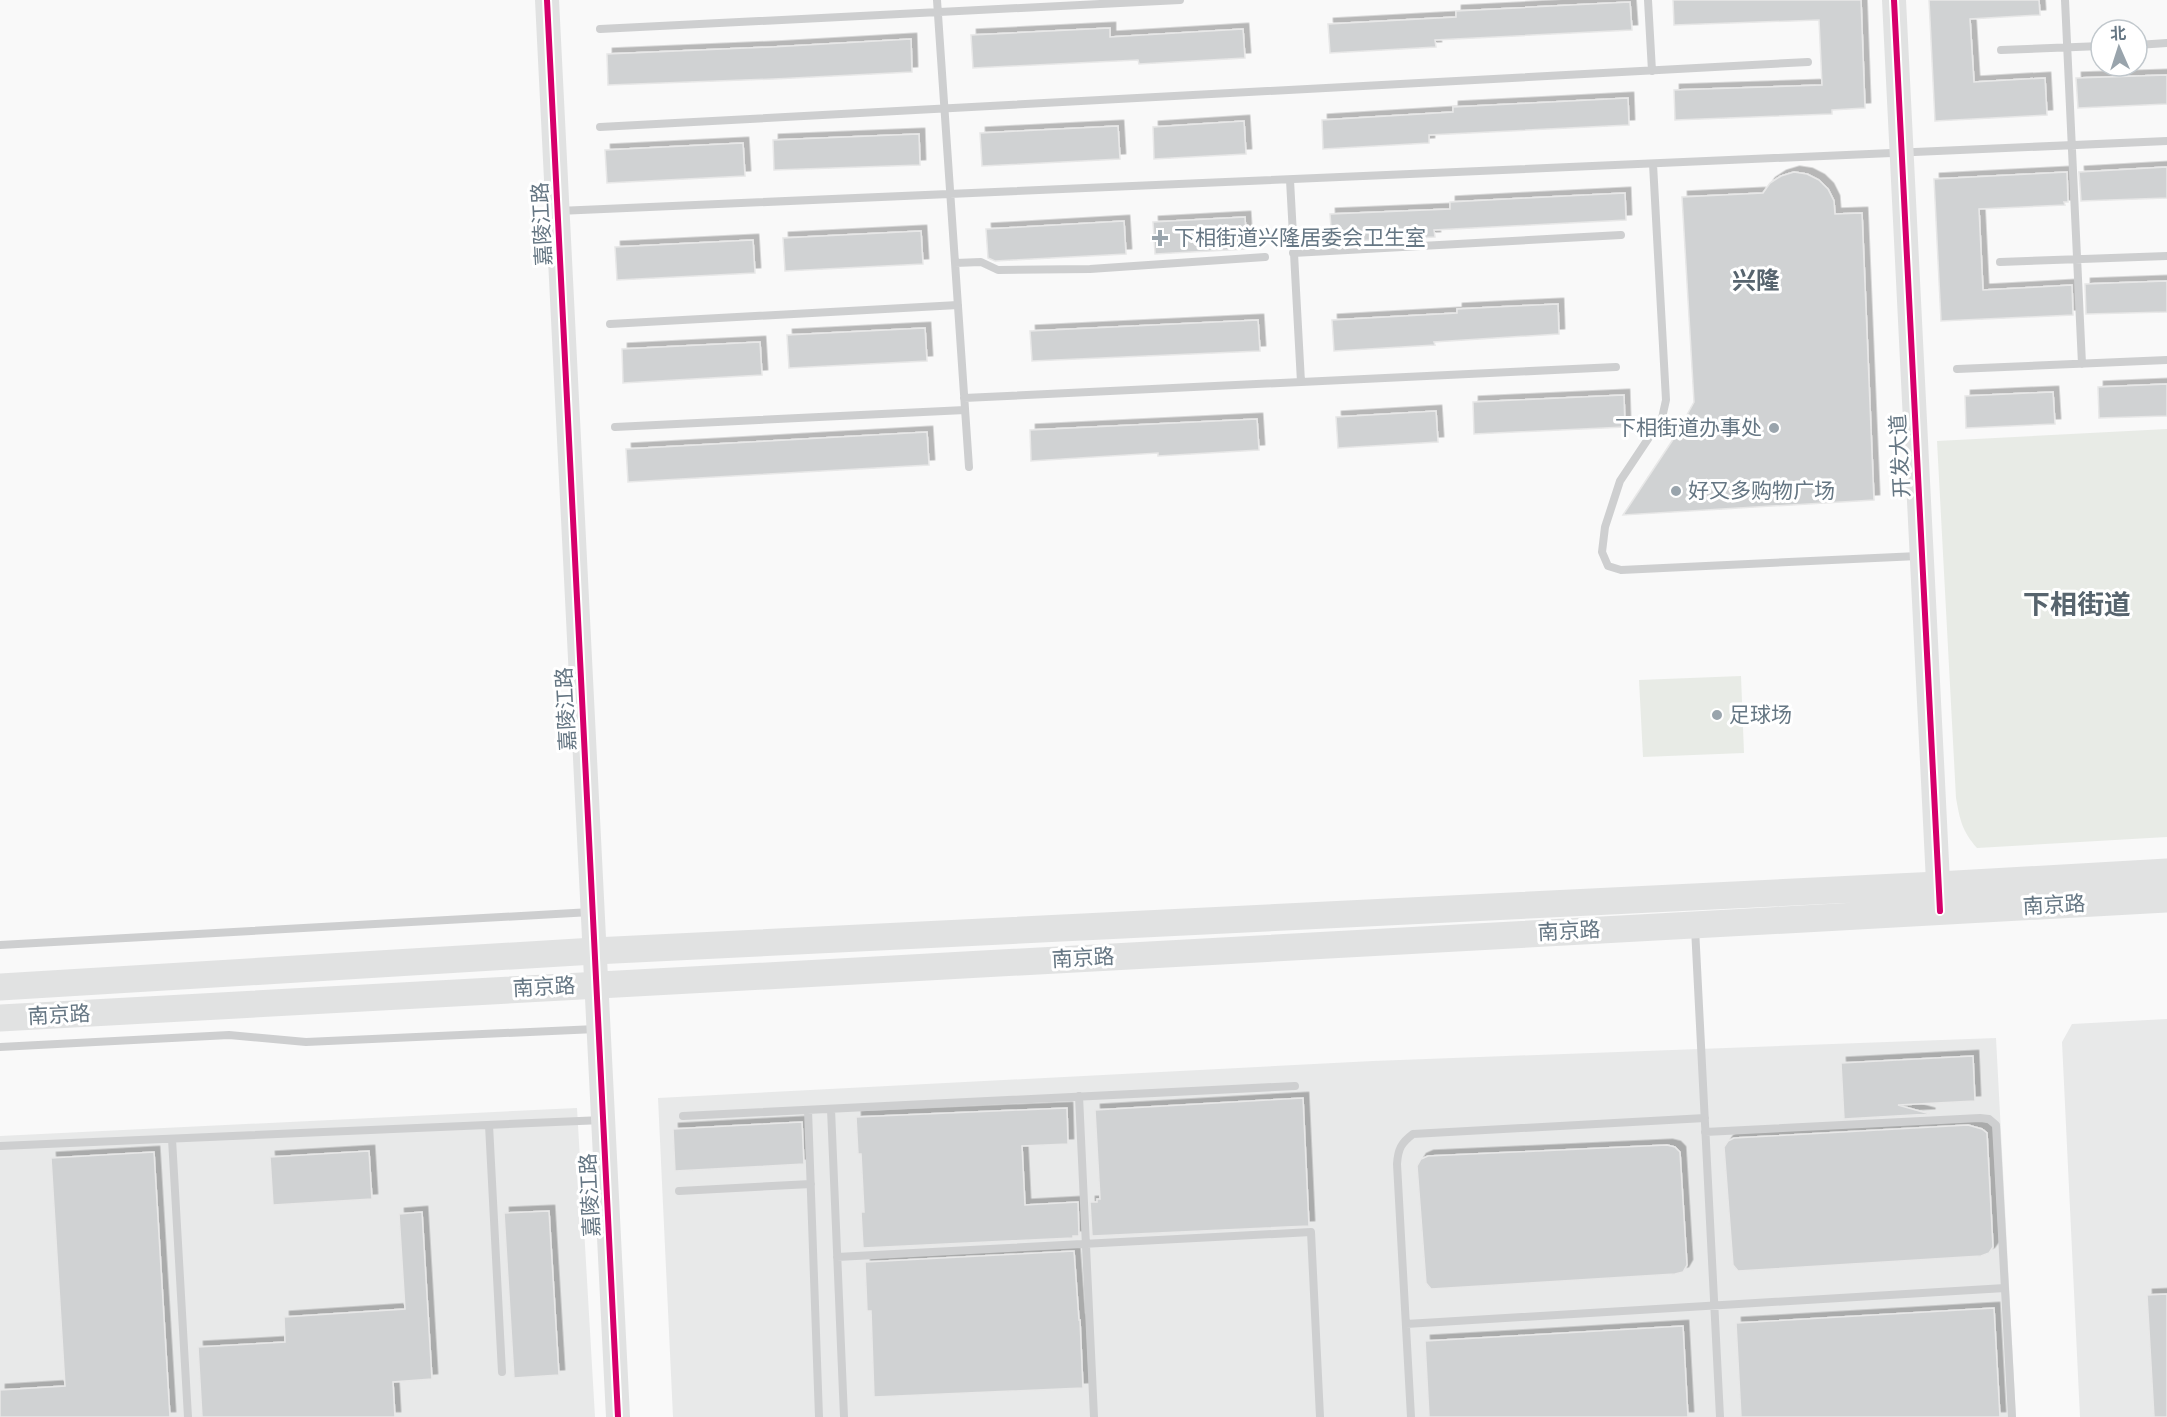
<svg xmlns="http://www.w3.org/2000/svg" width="2167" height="1417" font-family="Jost,'Noto Sans SC',sans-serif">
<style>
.built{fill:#e8e9e9}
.green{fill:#e8ebe6}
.building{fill:#d0d2d3;stroke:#e8e8e8;stroke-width:1.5;filter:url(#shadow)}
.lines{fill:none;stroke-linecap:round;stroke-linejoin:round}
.lane{stroke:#cecfd0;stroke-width:8}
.secondary{stroke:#e1e2e2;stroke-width:24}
.primary{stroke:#e1e2e2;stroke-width:27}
.cycleway-casing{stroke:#fff;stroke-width:10}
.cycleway{stroke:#d6006c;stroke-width:6}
.poi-dot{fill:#99a4ac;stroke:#fff;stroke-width:2}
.labels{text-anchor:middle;stroke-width:6;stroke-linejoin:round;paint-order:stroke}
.street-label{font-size:21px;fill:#657683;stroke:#fff}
.poi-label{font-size:21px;fill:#657683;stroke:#fff;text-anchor:start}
.quarter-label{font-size:24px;font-weight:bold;fill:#57646e;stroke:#fff}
.district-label{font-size:27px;font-weight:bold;fill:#57646e;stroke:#fff}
</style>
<defs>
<filter id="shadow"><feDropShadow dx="5.5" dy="-5.5" stdDeviation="0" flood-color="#0004"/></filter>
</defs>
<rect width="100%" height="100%" fill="#f9f9f9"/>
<path class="built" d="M2167,1019V1417H2080L2062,1042L2072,1024Z
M1996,1038L2016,1417H673L658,1098L1373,1061Z
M577,1108L595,1417H0V1136Z"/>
<path class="green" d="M2167,429V837L1977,848C1962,831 1960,820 1956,798L1937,441Z
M1741,676L1744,753L1643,757L1639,680Z"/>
<path class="building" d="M1673,0H1861L1865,108L1832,110V114L1675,120L1674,90L1822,85L1819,20L1674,25Z
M1929,0H2039L2040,15L1970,19L1974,82L2045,78L2047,115L1935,121Z
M1630,2L1632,30L1435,40L1436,47L1330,53L1328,24L1456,17V11Z
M1110,28V37L1243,29L1245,58L1139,64L1138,60L973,68L971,35Z
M911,39L912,72L774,79L608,85L607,54L772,47Z
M2167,75V104L2078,108L2076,78Z
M1628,98L1629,125L1429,135V143L1323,149L1322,120L1453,112V107Z
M1244,121L1246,154L1154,159L1153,127Z
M1118,126L1120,159L982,166L980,133Z
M919,134L920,165L774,170L773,140Z
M743,143L745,176L607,183L605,150Z
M2167,167V198L2081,201L2079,172Z
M1794,172L1807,174L1819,180L1828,189L1834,201L1835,214L1862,213L1874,500L1623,515L1674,438L1694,402L1682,197L1763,193L1770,183L1781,176Z
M2067,172L2068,202H2064L2065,205L1979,209L1983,290L2072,285L2073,315L1941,321L1934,179Z
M1625,193L1626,220L1434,230L1435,237L1332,242L1330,214L1450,209V202Z
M1245,217L1247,249L1155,254L1153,222Z
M1124,221L1126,254L995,261L988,258L986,229Z
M921,231L923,264L785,271L783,238Z
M753,240L755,273L617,280L615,247Z
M2167,281V312L2086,314L2085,284Z
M1558,304L1559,334L1434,342L1435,345L1334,351L1332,320L1457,313V309Z
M1258,320L1260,351L1032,361L1030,331Z
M925,328L927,361L789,368L787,335Z
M760,342L762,375L623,383L622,349Z
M2167,384V416L2099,418L2098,387Z
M2053,392L2055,424L1966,428L1965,396Z
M1624,395L1625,427L1474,434L1473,402Z
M1436,411L1438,442L1338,448L1336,417Z
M1257,419L1259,450L1158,456V453L1031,461L1030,430Z
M927,432L929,465L628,482L626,449Z
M1973,1056L1975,1101L1898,1105L1930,1114L1844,1119L1841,1063Z
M1303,1098L1309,1226L1092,1236L1090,1202H1097V1199H1100L1095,1110Z
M1067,1108L1068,1144L1022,1146L1025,1205L1078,1202L1079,1236H1073V1238L863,1248L861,1212H864L861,1154H858L856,1117Z
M802,1122L804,1164L675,1171L673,1129Z
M1968,1125L1982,1129L1987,1133L1993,1247L1989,1253L1981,1256L1738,1271L1733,1265L1724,1147L1728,1141L1734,1138Z
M1667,1145L1675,1147L1680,1152L1687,1265L1683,1272L1675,1274L1431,1289L1426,1283L1417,1166L1421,1159L1428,1156Z
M369,1151L372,1199L273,1205L270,1157Z
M154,1152L170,1417H0V1390L65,1386L51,1158Z
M549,1211L559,1375L514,1378L504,1213Z
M422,1212L432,1379L393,1382L395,1417H202L198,1347L285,1342L284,1317L405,1309L399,1214Z
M1074,1251L1079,1320H1080L1083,1388L874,1397L871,1311H867L865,1262Z
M2167,1294V1417H2154L2147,1295Z
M1994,1308L2000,1417H1741L1736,1323Z
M1683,1326L1688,1417H1429L1425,1341Z"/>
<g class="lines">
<path class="lane" d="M937,0L969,467
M1648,0L1652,71
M2065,0L2082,364
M600,29L1180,0
M2137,45L2167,43
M2001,50L2101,46
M600,127L1808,62
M1653,164L1666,400L1662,418L1620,481L1605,527L1602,552L1608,566L1621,570L1918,556
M1290,180L1301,382
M558,211L2167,141
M1293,253L1621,235
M2000,262L2167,256
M955,263L981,262L998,270L1090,269L1265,257
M610,324L958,305
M1957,369L2167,360
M964,398L1616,367
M615,427L965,410
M1695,928L1720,1417
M0,945L591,912
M0,1047L229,1035L306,1042L596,1029
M1079,1096L1094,1417
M831,1109L844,1417
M808,1110L819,1417
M683,1116L1295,1086
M489,1125L502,1372
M1705,1132L1980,1118L1989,1119L1996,1125L2012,1417
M172,1139L188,1417
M0,1146L603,1120
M679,1191L811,1184
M837,1257L1311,1232L1320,1417
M1406,1324L2005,1288
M1411,1417L1397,1164C1398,1149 1401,1143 1413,1134L1705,1118"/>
<path class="secondary" d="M547,0L618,1417
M1894,0L1939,902"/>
<path class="primary" d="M0,987L594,951L1938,885L2167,872
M0,1018L2167,899"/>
<g class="cycleway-casing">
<path id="cycleway" d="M547,0L618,1417
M1894,0L1940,911"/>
</g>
<use href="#cycleway" class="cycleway"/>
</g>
<g class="poi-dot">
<path d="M1157 229h6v6h6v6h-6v6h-6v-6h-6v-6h6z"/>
<circle cx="1774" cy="428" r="6"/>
<circle cx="1676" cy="491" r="6"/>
<circle cx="1717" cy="715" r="6"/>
</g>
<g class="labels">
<g class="street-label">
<text transform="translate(542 224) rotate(-93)" y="7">嘉陵江路</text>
<text transform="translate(1900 456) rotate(-93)" y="7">开发大道</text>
<text transform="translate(566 709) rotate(-93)" y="7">嘉陵江路</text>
<text transform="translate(2054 905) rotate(-3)" y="7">南京路</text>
<text transform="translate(1569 931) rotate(-3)" y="7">南京路</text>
<text transform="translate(1083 958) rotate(-3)" y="7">南京路</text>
<text transform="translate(544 987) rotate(-3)" y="7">南京路</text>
<text transform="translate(59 1015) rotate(-3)" y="7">南京路</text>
<text transform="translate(590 1195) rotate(-93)" y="7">嘉陵江路</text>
</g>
<g class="poi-label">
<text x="1174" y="245">下相街道兴隆居委会卫生室</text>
<text x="1762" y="435" text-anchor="end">下相街道办事处</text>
<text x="1688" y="498">好又多购物广场</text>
<text x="1729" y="722">足球场</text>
</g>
<g class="quarter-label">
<text x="1756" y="289">兴隆</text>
</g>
<g class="district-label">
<text x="2077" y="614">下相街道</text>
</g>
</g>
<g transform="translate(2119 48) rotate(357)"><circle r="28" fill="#ffffff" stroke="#c1c8cd" stroke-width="1.5"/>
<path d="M0-4.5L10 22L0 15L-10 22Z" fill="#99a4ac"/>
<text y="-9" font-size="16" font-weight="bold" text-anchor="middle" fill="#657683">北</text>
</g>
</svg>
